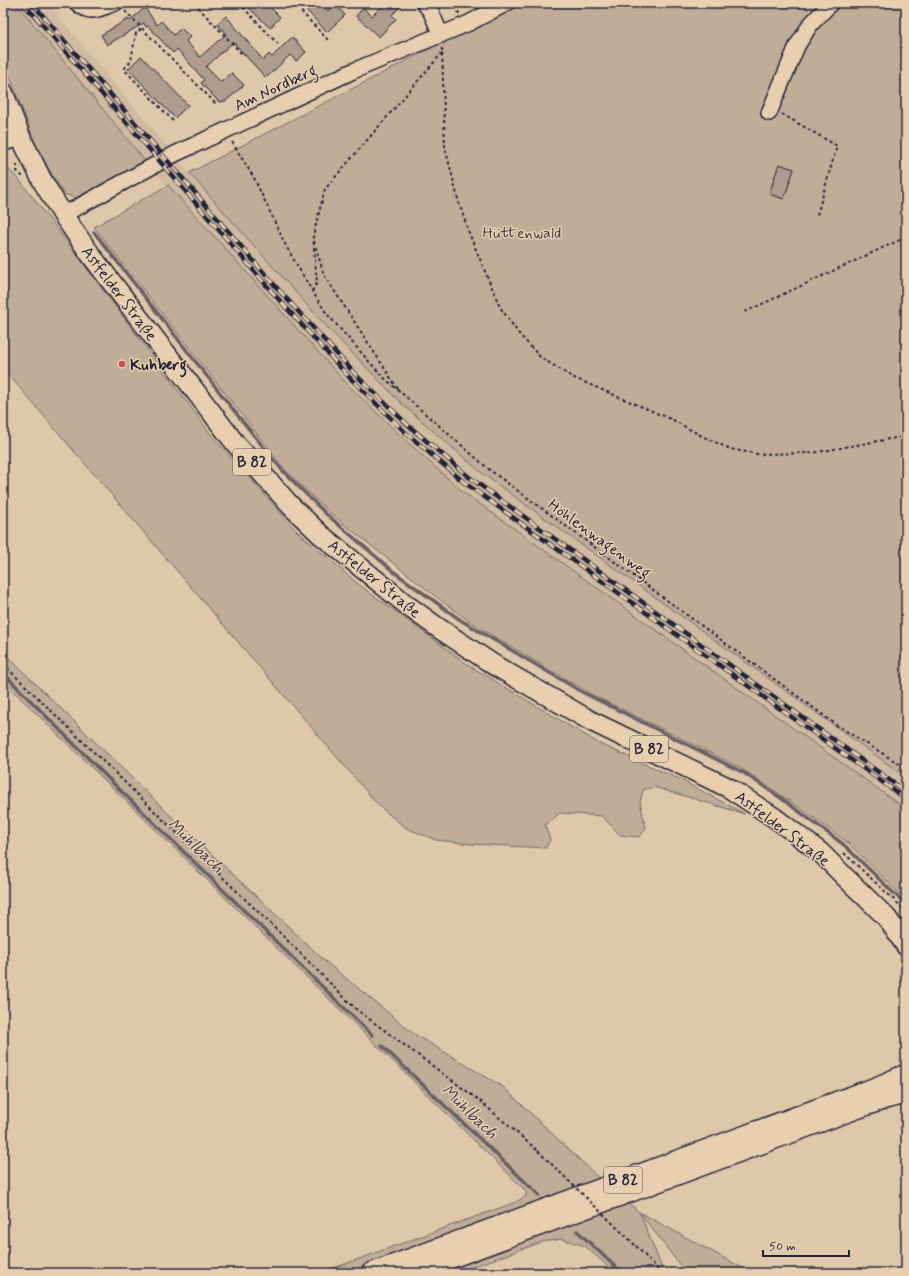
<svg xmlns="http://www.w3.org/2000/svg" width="909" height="1276" font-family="Mynerve,sans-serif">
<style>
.built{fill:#d0bba1}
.green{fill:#c0ad98;stroke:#71686a}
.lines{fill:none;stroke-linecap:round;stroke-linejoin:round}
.stream{stroke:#696066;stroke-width:3.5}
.building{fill:#ae9c8d;stroke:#22223b}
.minor-casing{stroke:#22223b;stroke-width:18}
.major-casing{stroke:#22223b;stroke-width:22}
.path{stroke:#22223b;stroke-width:2;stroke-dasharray:3 3;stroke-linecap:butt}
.minor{stroke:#e7cfaf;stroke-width:15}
.major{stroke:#e7cfaf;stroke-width:19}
.rail-casing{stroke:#22223b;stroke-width:4.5}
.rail{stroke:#e7cfaf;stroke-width:3;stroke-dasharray:9;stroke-linecap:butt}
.path-bridge{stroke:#22223b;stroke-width:2;stroke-dasharray:3 3;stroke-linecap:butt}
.poi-dot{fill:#d1495b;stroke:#e7cfaf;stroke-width:1.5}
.labels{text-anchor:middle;stroke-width:3;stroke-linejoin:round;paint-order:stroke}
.shield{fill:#e7cfaf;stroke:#5d565e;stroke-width:1}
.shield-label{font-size:15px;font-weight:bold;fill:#22223b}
.street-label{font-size:16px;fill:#22223b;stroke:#e7cfaf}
.park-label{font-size:16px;fill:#423e4e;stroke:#e7cfaf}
.poi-label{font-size:16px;font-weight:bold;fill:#22223b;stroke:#e7cfaf;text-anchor:start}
.water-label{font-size:17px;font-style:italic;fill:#464150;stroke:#e7cfaf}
</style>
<rect width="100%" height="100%" fill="#dfc8aa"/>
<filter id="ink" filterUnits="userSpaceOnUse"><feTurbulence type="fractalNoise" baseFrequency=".025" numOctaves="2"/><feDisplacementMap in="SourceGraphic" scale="8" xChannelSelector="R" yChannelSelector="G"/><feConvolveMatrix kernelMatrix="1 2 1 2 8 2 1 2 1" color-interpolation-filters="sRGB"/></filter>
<g filter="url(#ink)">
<path class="built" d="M15,3H47L49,5L189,173L325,325L402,404L483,474L906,777V809L463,492L403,438L347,384L146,162Z"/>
<path class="green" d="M3,3H15L21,9L146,162L76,198L64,194L39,153L3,59Z
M518,3H906V777L483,474L402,404L325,325L189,173Z
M3,165L17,177L65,239L213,437L297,531L358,584L470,666L600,744L679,779L745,814L654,787L643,790L640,802L646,828L639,837L620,835L602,816L560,813L545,825L550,840L546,848L471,844L436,840L406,828L379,806L7,373L3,395Z
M168,185L347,384L403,438L463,492L906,809V900L847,842L793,803L739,767L591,694L476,626L435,596L330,513L287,472L94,227Z
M3,652L172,817L326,962L414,1034L503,1087L601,1180L537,1202L346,1273H320L516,1202L526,1196V1191L3,681Z
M626,1201L639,1212L752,1273H686L640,1213L664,1273H615L585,1246L562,1239L542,1242L455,1273H425Z"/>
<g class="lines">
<path class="stream" d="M94,232L239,417L283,471L325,513L394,572L462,621L582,692L744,773L781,798L843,844L906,905
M3,673L113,783L372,1035
M382,1046L539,1195
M577,1231L622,1273"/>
</g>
<path class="building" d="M244,3H266L280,17L270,28Z
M314,3H321L328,11L335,4L345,15L327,32L306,10Z
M385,3H404L392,15L396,19L379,37L356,16L363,8L372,16Z
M145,8L157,25L161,21L174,35L181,28L190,37L186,41L200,57L226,34L217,24L226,16L263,60L269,54L272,57L292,37L306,52L296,61L290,55L266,78L233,42L206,67L221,82L232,73L244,85L226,101L219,102L201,83L204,80L177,49L173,53L148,26L146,27L144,23L107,45L101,35L128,19L129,21Z
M141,56L188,105L175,118L128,69Z
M779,164L794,169L784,199L769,194Z"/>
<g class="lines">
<g class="minor-casing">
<path id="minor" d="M77,3C91,16 99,8 115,3
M424,3L431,12L441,35
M769,113L797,46L810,25L831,3
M3,143L21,138
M63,215L175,154L353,71L469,23L507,3"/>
</g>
<g class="major-casing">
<path id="major" d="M3,92L21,138L43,182L63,215L93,258L235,443L290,505L320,534L408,606L437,627L494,665L591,721L729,788L775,818L820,852L845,877L887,918L906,946
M371,1273L876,1087L906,1074
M411,1273L848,1112L885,1099L906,1094"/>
</g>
<path class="path" d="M194,3L242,54
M239,3L278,44
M293,3L328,40
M449,3L460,14
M125,11L217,105
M141,29L136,33L131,61L124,69L173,121
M442,48L445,147L459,203L469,233L500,307L519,334L540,357L572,377L673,420L700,435L730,449L757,454L812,453L906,436
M782,114L837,146L817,215
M232,142L254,178L286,246L312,291L327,314L382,376L491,471L838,726L906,768
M17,164V171L23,177
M314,241L324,275L398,389
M312,291L317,283L313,236L325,189L442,53
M745,312L906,237
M3,664L283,936L357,1010L480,1101L538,1151
M844,853L906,911
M636,1246L661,1273"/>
<use href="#minor" class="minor"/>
<use href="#major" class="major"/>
<g class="rail-casing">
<path id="rail" d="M22,3L34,15L273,293L349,377L405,432L465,483L906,799
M32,3L277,288L356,375L410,427L469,477L906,792"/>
</g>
<use href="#rail" class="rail"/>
<path class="path-bridge" d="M538,1151L636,1246"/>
</g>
</g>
<circle class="poi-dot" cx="122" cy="364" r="4"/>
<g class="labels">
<g class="shield">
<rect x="233" y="449" width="38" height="26" rx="3"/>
<rect x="630" y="736" width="38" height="26" rx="3"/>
<rect x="604" y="1167" width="38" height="26" rx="3"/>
</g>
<g class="shield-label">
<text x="252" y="467">B 82</text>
<text x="649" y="754">B 82</text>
<text x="623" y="1185">B 82</text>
</g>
<g class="street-label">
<text transform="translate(275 87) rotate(-25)" y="6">Am Nordberg</text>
<text transform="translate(120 293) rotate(53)" y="6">Astfelder Straße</text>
<text transform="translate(600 538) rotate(36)" y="6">Höhlenwagenweg</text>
<text transform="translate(375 578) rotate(39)" y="6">Astfelder Straße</text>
<text transform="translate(783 828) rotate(37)" y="6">Astfelder Straße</text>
</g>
<g class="park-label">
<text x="522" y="238">Hüttenwald</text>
</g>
<g class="poi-label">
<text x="130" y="370">Kuhberg</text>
</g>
<g class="water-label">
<text transform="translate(196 845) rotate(44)" y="6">Mühlbach</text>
<text transform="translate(470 1111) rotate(44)" y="6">Mühlbach</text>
</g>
</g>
<rect width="909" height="1276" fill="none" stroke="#e7cfaf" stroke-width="16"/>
<rect x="8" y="8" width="893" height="1260" fill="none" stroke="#22223b" stroke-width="1.5" filter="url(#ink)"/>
<path d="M763 1250v6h86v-6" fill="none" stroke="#22223b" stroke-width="2"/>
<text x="769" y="1250" font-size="12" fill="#22223b" stroke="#e7cfaf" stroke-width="3" paint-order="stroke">50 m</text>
</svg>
